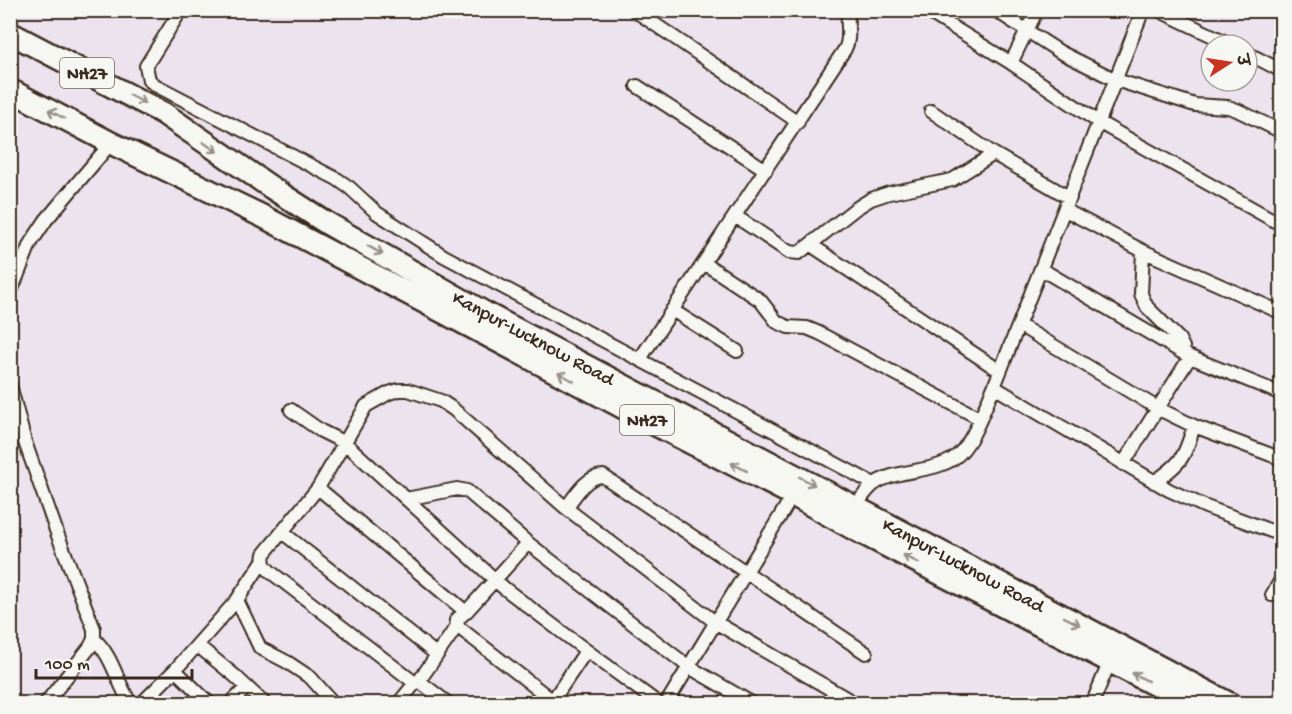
<svg xmlns="http://www.w3.org/2000/svg" width="1292" height="714" font-family="'Gochi Hand','Playpen Sans Deva',sans-serif">
<style>
.lines{fill:none;stroke-linecap:round;stroke-linejoin:round}
.street-casing{stroke:#3b2a1e;stroke-width:16}
.highway-casing{stroke:#3b2a1e;stroke-width:26}
.street{stroke:#f6f6f2;stroke-width:12}
.highway{stroke:#f6f6f2;stroke-width:21}
.oneway{stroke:#989088}
.labels{text-anchor:middle;stroke-width:6;stroke-linejoin:round;paint-order:stroke}
.shield{fill:#f6f6f2;stroke:#73675e;stroke-width:1.5}
.shield-label{font-size:18px;font-weight:bold;fill:#3b2a1e}
.street-label{font-size:20px;fill:#3b2a1e;stroke:#f6f6f2}
</style>
<rect width="100%" height="100%" fill="#ece3ee"/>
<filter id="ink" filterUnits="userSpaceOnUse"><feTurbulence type="fractalNoise" baseFrequency=".0167" numOctaves="2"/><feDisplacementMap in="SourceGraphic" scale="12" xChannelSelector="R" yChannelSelector="G"/><feConvolveMatrix kernelMatrix="1 2 1 2 8 2 1 2 1" color-interpolation-filters="sRGB"/></filter>
<g filter="url(#ink)">
<g class="lines">
<g class="street-casing">
<path id="street" d="M181,10L146,66L149,80L155,85L337,179L350,188L377,213L444,256L874,484
M634,10L798,122
M925,10L1011,63L1100,123L1282,225
M995,10L1060,52L1116,80L1195,105L1228,107L1237,110L1282,132
M1158,10L1232,45
M1247,53L1282,71
M1011,63L1037,10
M637,86L766,170
M931,111L994,154L1070,198
M1065,210L1143,251L1282,313
M735,216L789,252L799,253L855,209L871,199L889,193L952,180L994,154
M811,245L1000,371
M1143,251L1141,294L1147,307L1179,339L1183,347L1181,352
M704,263L760,300L777,322L788,327L807,328L819,333L979,418
M1041,269L1190,357L1282,394
M10,294L30,244L46,220L111,143
M672,310L737,351
M1019,325L1159,409L1194,426L1282,459
M640,359L845,49C852,36 845,23 849,10
M10,385L25,442L57,533L94,629V639L90,647L45,704
M994,387L1169,490L1206,507L1282,535
M291,410L321,431L345,443L504,588L579,645L659,704
M1123,464L1190,357
M1154,482C1182,463 1184,458 1194,426
M318,488L466,612L528,543
M406,499L457,489L467,491L528,543L689,667L753,704
M855,506C861,499 866,491 873,485C896,467 939,475 960,453C976,436 984,408 994,387L1143,10
M566,508C575,496 586,476 603,476L866,653
M282,532L436,654
M1278,534L1282,517
M1272,595L1282,578
M237,600L263,561
M466,612L456,620L457,626L557,704
M94,639C113,656 117,683 131,704
M197,645L235,676L265,704
M175,670L210,704
M419,681L415,683L272,573C265,567 262,564 264,554L318,488L366,406L389,393L399,390H408L441,401L453,409L566,508L715,622L856,704
M553,700L586,651
M141,704L175,670L237,600L260,648L287,662L311,678L334,704
M230,704L247,687
M398,704L415,683
M449,704L419,681L457,626
M666,704L793,495
M1092,704L1110,661"/>
</g>
<g class="highway-casing">
<path id="highway" d="M10,33L163,113L272,188L325,222L485,313L1230,704
M10,90L111,143L262,216L658,426L793,495L854,529L1192,704"/>
</g>
<use href="#street" class="street"/>
<use href="#highway" class="highway"/>
</g>
<defs><path id="oneway-shaft" d="M-6 0H5M1.5-3L5.5 0L1.5 3" fill="none" stroke-width="1.6" stroke-linecap="round" stroke-linejoin="round" transform="scale(1.5)"/></defs>
<g class="oneway">
<use href="#oneway-shaft" transform="translate(137 99) rotate(28)"/>
<use href="#oneway-shaft" transform="translate(56 114) rotate(-152)"/>
<use href="#oneway-shaft" transform="translate(210 147) rotate(35)"/>
<use href="#oneway-shaft" transform="translate(375 250) rotate(29)"/>
<use href="#oneway-shaft" transform="translate(566 377) rotate(-152)"/>
<use href="#oneway-shaft" transform="translate(739 467) rotate(-153)"/>
<use href="#oneway-shaft" transform="translate(807 481) rotate(28)"/>
<use href="#oneway-shaft" transform="translate(911 559) rotate(-153)"/>
<use href="#oneway-shaft" transform="translate(1072 621) rotate(27)"/>
<use href="#oneway-shaft" transform="translate(1140 677) rotate(-153)"/>
</g>
</g>
<g class="labels">
<g class="shield">
<rect x="60" y="58" width="54" height="30" rx="4.5"/>
<rect x="620" y="405" width="54" height="30" rx="4.5"/>
</g>
<g class="shield-label">
<text x="87" y="79">NH27</text>
<text x="647" y="426">NH27</text>
</g>
<g class="street-label">
<text transform="translate(534 337) rotate(28)" y="7">Kanpur-Lucknow Road</text>
<text transform="translate(964 564) rotate(28)" y="7">Kanpur-Lucknow Road</text>
</g>
</g>
<rect width="1292" height="714" fill="none" stroke="#f6f6f2" stroke-width="36"/>
<rect x="18" y="18" width="1256" height="678" fill="none" stroke="#3b2a1e" stroke-width="2" filter="url(#ink)"/>
<g transform="translate(1229 63) rotate(78)"><circle r="28" fill="#f6f6f2" stroke="#aba49d" stroke-width="1.5"/>
<path d="M0-4.5L10 22L0 15L-10 22Z" fill="#c8321e"/>
<text y="-9" font-size="16" font-weight="bold" text-anchor="middle" fill="#3b2a1e">उ</text>
</g>
<path d="M36 669v9h156v-9" fill="none" stroke="#3b2a1e" stroke-width="3"/>
<text x="45" y="669" font-size="18" fill="#3b2a1e" stroke="#f6f6f2" stroke-width="4.5" paint-order="stroke">100 m</text>
</svg>
